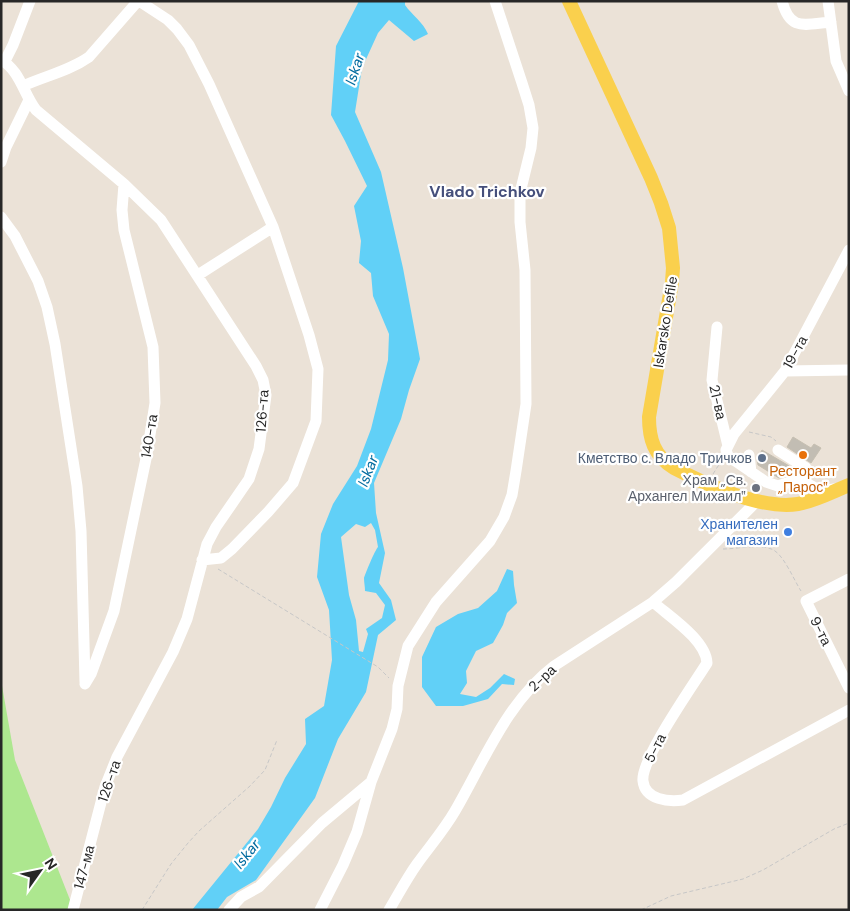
<svg xmlns="http://www.w3.org/2000/svg" width="850" height="911" font-family="'DM Sans',sans-serif">
<style>
.green{fill:#ade78f}
.water{fill:#61d0f7;fill-rule:evenodd}
.building{fill:#c2bdb3;stroke:#c6bfb1}
.lines{fill:none;stroke-linecap:round;stroke-linejoin:round}
.path{stroke:#c7c7c7;stroke-width:1;stroke-dasharray:4 2.5;stroke-linecap:butt}
.minor{stroke:#fff;stroke-width:11}
.major{stroke:#fad04d;stroke-width:14}
.food-dot{fill:#e8710a;stroke:#fff;stroke-width:2}
.service-dot{fill:#5c6f8a;stroke:#fff;stroke-width:2}
.worship-dot{fill:#6b7280;stroke:#fff;stroke-width:2}
.shop-dot{fill:#3f7fe0;stroke:#fff;stroke-width:2}
.labels{text-anchor:middle;stroke-width:4.5;stroke-linejoin:round;paint-order:stroke}
.street-label{font-size:14px;fill:#272727;stroke:#fff}
.service-label{font-size:14px;fill:#4e5e75;stroke:#fff;text-anchor:end}
.food-label{font-size:14px;fill:#c56008;stroke:#fff}
.worship-label{font-size:14px;fill:#5b616d;stroke:#fff;text-anchor:end}
.shop-label{font-size:14px;fill:#366cbe;stroke:#fff;text-anchor:end}
.water-label{font-size:15px;font-style:italic;fill:#036b9f;stroke:#fff}
.quarter-label{font-size:16px;font-weight:bold;fill:#454f7b;stroke:#fff}
</style>
<rect width="100%" height="100%" fill="#ebe2d7"/>
<path class="green" d="M1,680L15,760L74,910H1Z"/>
<path class="water" d="M359,1H405V5C412,15 423,22 428,34L414,41L389,20L378,33L362,68L355,112L381,172L403,268L420,359L409,390L401,419L374,483L376,513L385,553L379,583L391,600L396,620L378,635L366,692L338,739L315,798L256,880L227,897L217,910H192L258,829L271,807L285,778L306,744L305,719L324,706L332,660L329,610L317,577L321,534L333,504L357,466L371,429L388,360L389,334L373,296L371,273L359,263L361,241L354,206L367,186L345,141L331,115L336,46ZM371,523L375,530L378,547C375,550 365,574 364,578C364,582 365,587 365,591L376,593L385,605L382,618L366,629L368,634L363,652L359,651L356,620L349,595L341,537L356,524L365,527Z
M507,569L513,571L514,585L517,603L507,613L503,625L493,643L476,651L466,671L467,683L460,694L476,697L490,688L504,674L515,679L514,685L502,684L488,699L463,706H436L422,687V657L436,627L458,614L478,608L497,591Z"/>
<path class="building" d="M793,437L811,448L814,444L821,448L811,463L787,447Z
M762,450L796,470L794,473L779,478L758,465L757,459Z"/>
<g class="lines">
<path class="path" d="M749,432L771,437L776,441
M713,474L720,463
M723,549C736,549 765,543 775,551C785,558 794,580 801,591
M218,569L378,667L389,678
M142,910L171,864L188,843L199,831L250,786L265,770L277,740
M641,910L671,896L743,879L763,870L834,829L849,823"/>
<path class="minor" d="M139,1L168,20L177,29L189,45L209,84L273,227L309,335L318,369L316,421L293,483L268,512L232,549L221,558L202,560
M782,1C790,32 805,24 831,22
M828,1L836,61L849,91
M1,60C20,70 24,95 36,110L124,184L161,220L256,366L263,380L266,395L259,449L249,479L216,527L207,544L187,619L173,652L117,757L105,787L73,910
M5,61L13,45L30,1
M23,86C45,76 69,71 89,57L138,1
M1,162L6,147L29,100
M1,217L15,236L38,281L47,307L55,344L77,486L81,531L85,682
M198,275L273,227
M717,327L712,380L728,446
M785,371L849,370
M778,450L806,468L799,479
M749,455L751,472
M834,489L821,491L799,479L778,486L766,482L728,456L726,450L734,434L785,371L849,250
M849,579L806,601L849,688
M653,602C670,617 706,640 707,663C694,684 640,760 643,781C645,800 669,802 683,800L849,710
M85,684L91,674L114,611L147,454L155,403L153,347L124,230L122,210L124,184
M229,910L241,897L259,887L322,823L371,782
M320,910L343,865L357,832L371,782L392,729L397,709L398,686L408,646L436,602L490,541L504,517L512,495L516,471L526,404L525,270L520,222V193L531,148L533,128L529,105L522,83L495,1
M389,910C398,895 407,878 417,864C430,846 444,830 455,811C484,761 507,702 554,666L653,602L676,582L756,502"/>
<path class="major" d="M569,1L651,178L661,203L669,228L673,268L672,282L649,417C649,439 654,456 674,468C707,485 761,510 798,504C815,501 832,492 849,485"/>
</g>
<circle class="food-dot" cx="803" cy="455" r="5"/>
<circle class="service-dot" cx="762" cy="458" r="5"/>
<circle class="worship-dot" cx="756" cy="488" r="5"/>
<circle class="shop-dot" cx="788" cy="532" r="5"/>
<g class="labels">
<g class="street-label">
<text transform="translate(665 322) rotate(-81)" y="5">Iskarsko Defile</text>
<text transform="translate(795 352) rotate(-61)" y="5">19-та</text>
<text transform="translate(718 402) rotate(77)" y="5">21-ва</text>
<text transform="translate(262 411) rotate(-86)" y="5">126-та</text>
<text transform="translate(149 436) rotate(-81)" y="5">140-та</text>
<text transform="translate(821 631) rotate(64)" y="5">9-та</text>
<text transform="translate(542 678) rotate(-43)" y="5">2-ра</text>
<text transform="translate(655 748) rotate(-63)" y="5">5-та</text>
<text transform="translate(109 781) rotate(-71)" y="5">126-та</text>
<text transform="translate(84 867) rotate(-75)" y="5">147-ма</text>
</g>
<g class="service-label">
<text x="752" y="463">Кметство с. Владо Тричков</text>
</g>
<g class="food-label">
<text x="803" y="476">Ресторант<tspan x="803" dy="16">„Парос‟</tspan></text>
</g>
<g class="worship-label">
<text x="746" y="485">Храм „Св.<tspan x="746" dy="16">Архангел Михаил‟</tspan></text>
</g>
<g class="shop-label">
<text x="778" y="529">Хранителен<tspan x="778" dy="16">магазин</tspan></text>
</g>
<g class="water-label">
<text transform="translate(355 69) rotate(-72)" y="5">Iskar</text>
<text transform="translate(368 471) rotate(-69)" y="5">Iskar</text>
<text transform="translate(247 854) rotate(-51)" y="5">Iskar</text>
</g>
<g class="quarter-label">
<text x="487" y="197">Vlado Trichkov</text>
</g>
</g>
<rect width="850" height="911" fill="none" stroke="#272727" stroke-width="5"/>
<g transform="translate(40 871) rotate(57)" stroke="#ffffff" stroke-width="4" paint-order="stroke">
<path d="M0-4L9 19L0 12L-9 19Z" fill="#272727"/>
<text y="-8" font-size="14" font-weight="bold" text-anchor="middle" fill="#272727">N</text>
</g>
</svg>
